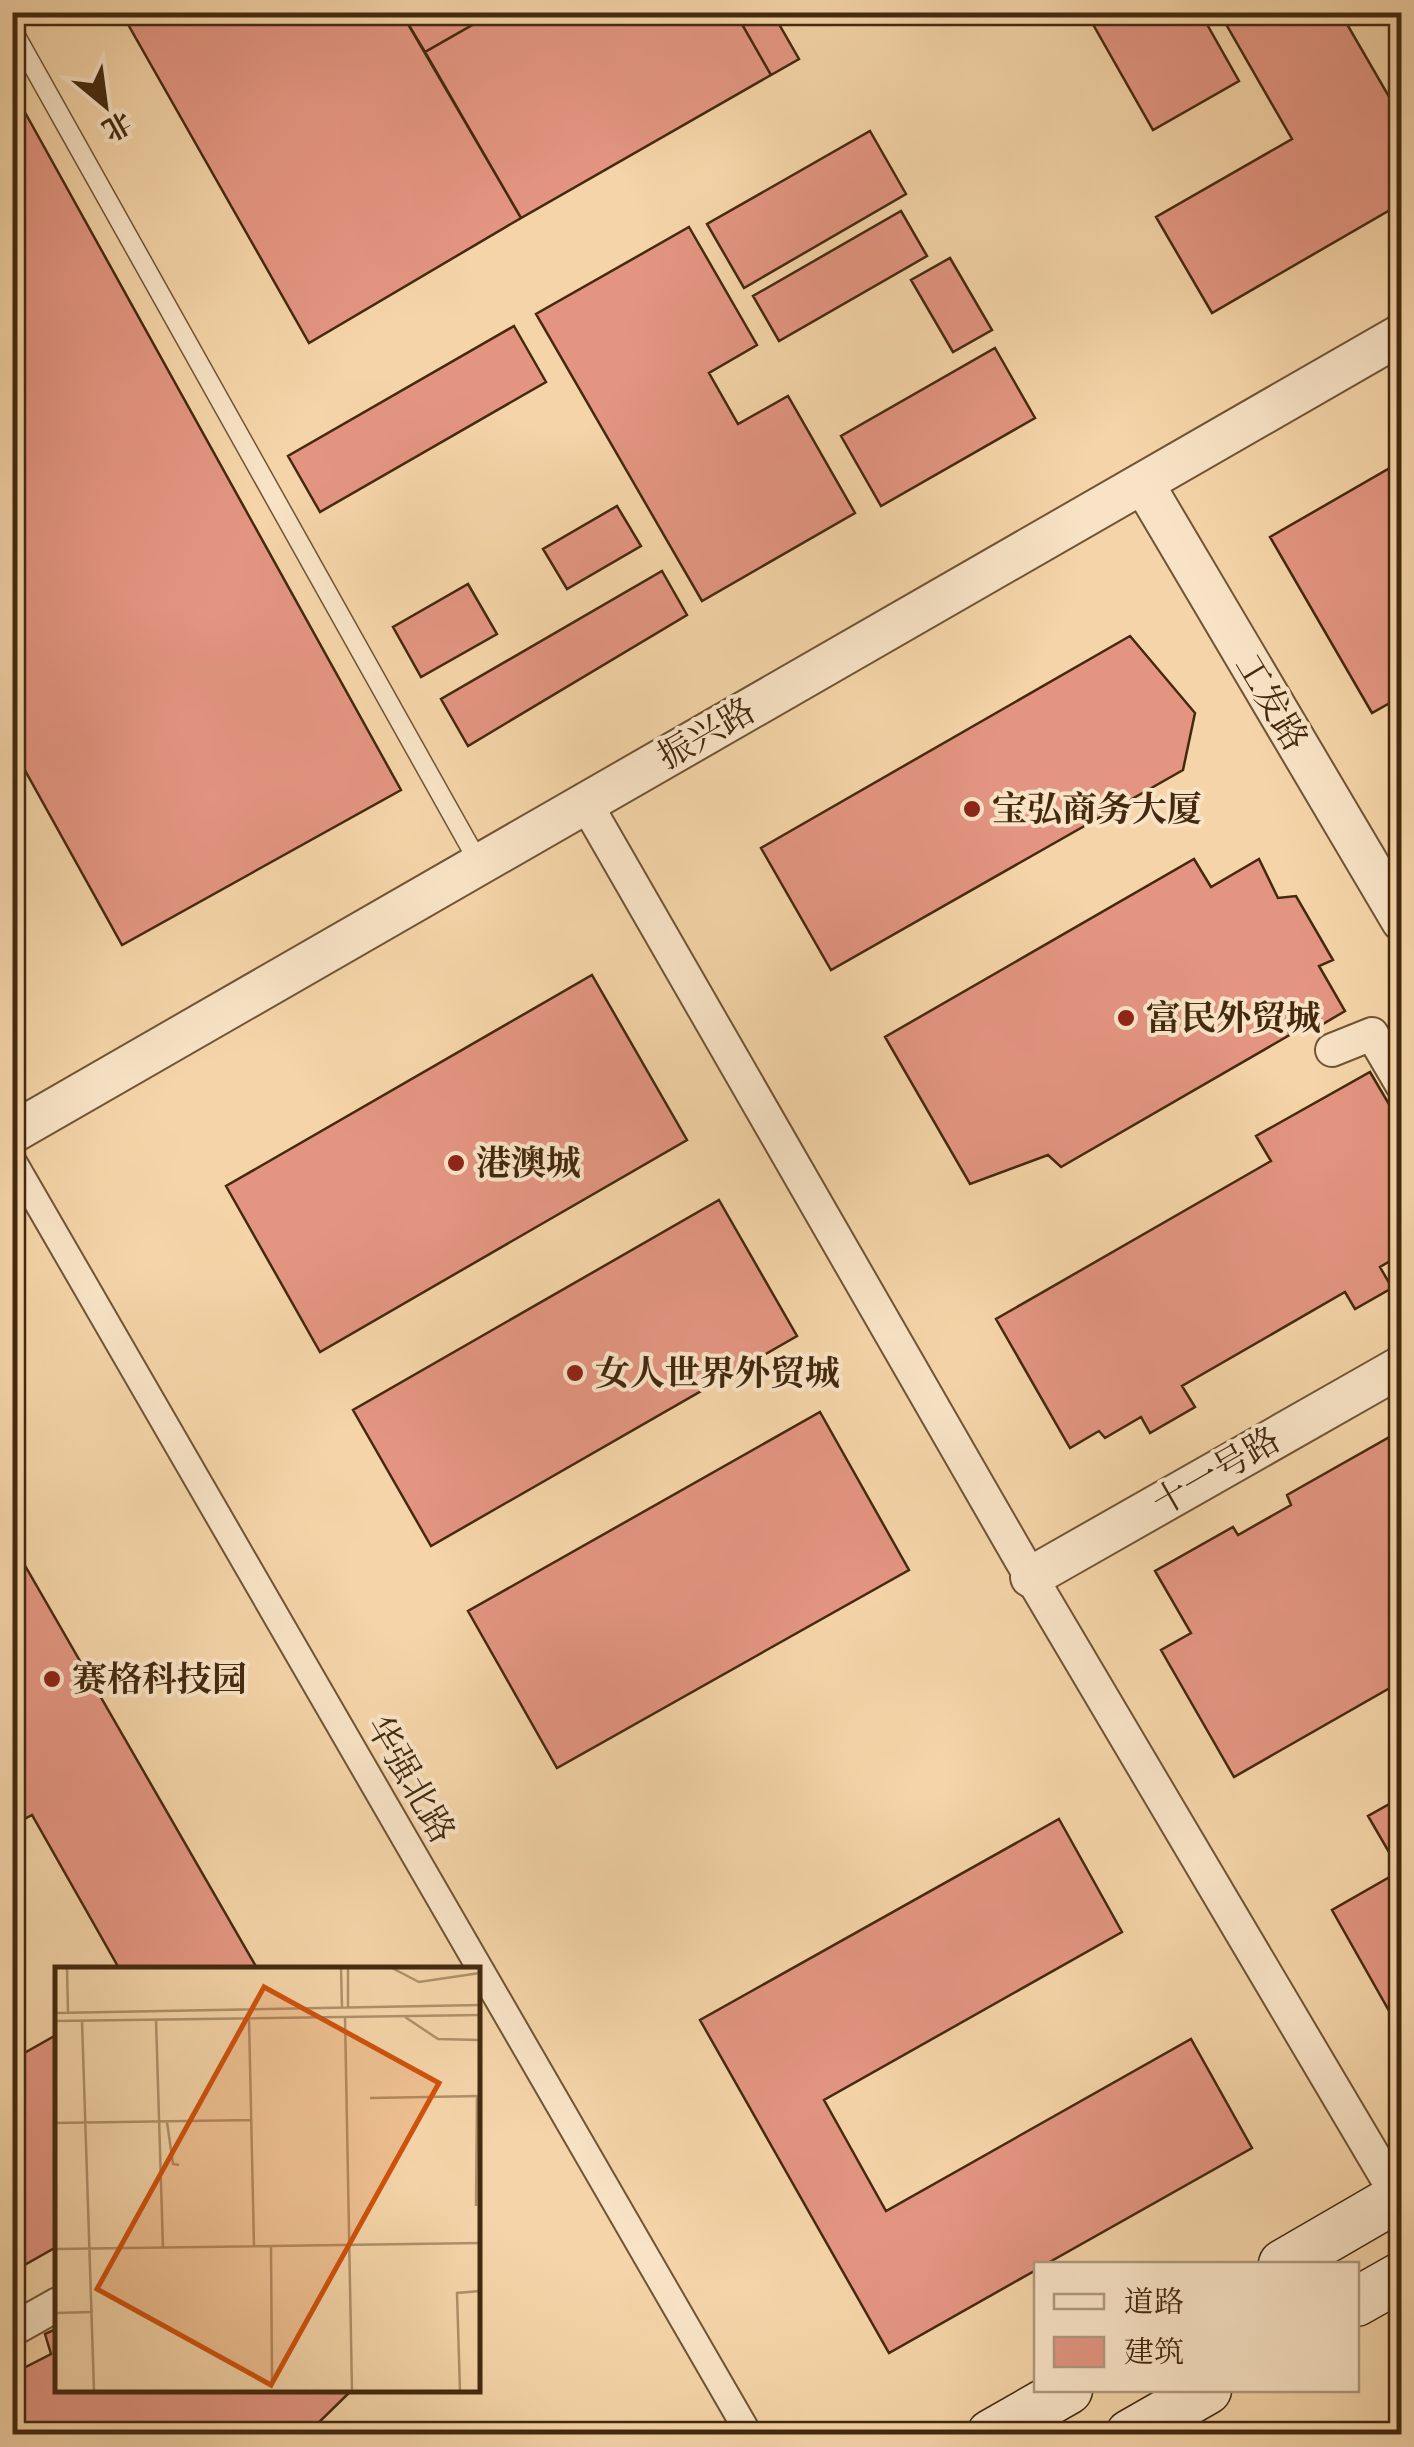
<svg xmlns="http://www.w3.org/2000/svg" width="1414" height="2447" font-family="'Libre Caslon Text','Noto Serif SC',serif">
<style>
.building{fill:#e39581;stroke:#44290e;stroke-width:2.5}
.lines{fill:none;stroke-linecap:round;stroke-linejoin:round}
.service-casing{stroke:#705434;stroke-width:21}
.pedestrian-casing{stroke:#705434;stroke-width:29}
.minor-casing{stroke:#705434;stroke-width:36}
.tertiary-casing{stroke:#705434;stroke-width:44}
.secondary-casing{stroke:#44290e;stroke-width:51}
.service{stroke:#f8e3c6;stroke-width:18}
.pedestrian{stroke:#f8e3c6;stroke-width:25}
.minor{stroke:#f8e3c6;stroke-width:32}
.tertiary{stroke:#f8e3c6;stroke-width:40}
.secondary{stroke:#f8e3c6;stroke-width:48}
.poi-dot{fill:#8f2418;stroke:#f8e3c6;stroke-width:4}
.labels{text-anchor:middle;stroke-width:8;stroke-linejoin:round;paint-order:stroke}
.street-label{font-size:35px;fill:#44290e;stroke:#f8e3c6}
.poi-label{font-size:35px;font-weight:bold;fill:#44290e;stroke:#f8e3c6;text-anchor:start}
.inset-road{fill:none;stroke:#ae906a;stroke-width:2.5}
.view{fill:#cf520c;fill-opacity:0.15;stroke:#cf520c;stroke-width:5}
.inset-edge{fill:none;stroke:#44290e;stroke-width:5}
</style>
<rect width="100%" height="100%" fill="#f4d4a8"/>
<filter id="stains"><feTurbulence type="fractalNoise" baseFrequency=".002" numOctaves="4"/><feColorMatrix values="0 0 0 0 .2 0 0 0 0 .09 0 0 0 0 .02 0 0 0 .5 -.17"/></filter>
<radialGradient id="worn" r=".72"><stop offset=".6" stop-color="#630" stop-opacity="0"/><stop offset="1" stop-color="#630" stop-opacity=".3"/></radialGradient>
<path class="building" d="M121,12H401L521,218L309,343Z
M401,12H495L425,52Z
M495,12H735L771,75L521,218L425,52Z
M735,12H772L799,59L771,75Z
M1086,12H1200L1239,81L1153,130Z
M1219,12H1340L1402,119V203L1212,313L1156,217L1292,139Z
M12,89L401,790L122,945L12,747Z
M870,131L906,194L744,288L707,224Z
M901,211L927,256L779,341L753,296Z
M689,227L757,345L709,373L738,424L788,396L855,513L702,601L536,314Z
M950,258L992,330L953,352L911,280Z
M514,326L546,382L320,512L288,456Z
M995,348L1035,418L881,506L841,436Z
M1402,461V696L1372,713L1270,537Z
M617,506L641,546L567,589L543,549Z
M662,571L687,615L468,746L441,699Z
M468,584L497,634L421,677L393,627Z
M1130,636L1195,713L1183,770L831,970L761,848Z
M1194,859L1211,887L1259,859L1278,898L1296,896L1333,960L1319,966L1345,1011L1323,1024L1307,1025L1061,1167L1048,1155L970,1184L885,1037Z
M592,975L687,1140L320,1352L226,1186Z
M1370,1072L1402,1126V1254L1380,1267L1392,1288L1355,1309L1345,1292L1182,1386L1195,1407L1150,1433L1141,1417L1105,1438L1099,1431L1070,1448L996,1319L1271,1161L1256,1136Z
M719,1200L797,1336L431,1546L353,1410Z
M820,1412L909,1570L557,1768L468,1611Z
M1402,1430V1681L1234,1777L1161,1650L1191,1633L1155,1571L1233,1527L1238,1535L1291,1505L1287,1495Z
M12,1543L258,1970H120L32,1815L12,1826Z
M1402,1797V2032H1401L1332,1910L1400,1871L1368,1816Z
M1059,1819L1122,1932L824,2100L886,2211L1191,2039L1252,2148L1046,2264H1036V2270L889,2353L700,2020Z
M58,2034V2246L12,2272V2060Z
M58,2328V2390H352L307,2434H12V2374L51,2354L45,2334Z"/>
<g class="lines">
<g class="service-casing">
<path id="service" d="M12,29L479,863"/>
</g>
<g class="pedestrian-casing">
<path id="pedestrian" d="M12,1159L749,2434"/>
</g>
<g class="minor-casing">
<path id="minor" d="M585,802L1021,1560L1398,2197
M1332,1050L1372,1034L1402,1085
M12,2330L58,2304"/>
</g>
<g class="tertiary-casing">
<path id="tertiary" d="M1143,483L1402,921
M12,1133L1402,334
M1031,1577L1402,1366"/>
</g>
<g class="secondary-casing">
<path id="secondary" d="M1283,2264L1402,2195
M1356,2302L1402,2276
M991,2434L1068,2390
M1130,2434L1207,2390"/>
</g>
<use href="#service" class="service"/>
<use href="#pedestrian" class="pedestrian"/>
<use href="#minor" class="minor"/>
<use href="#tertiary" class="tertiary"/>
<use href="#secondary" class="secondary"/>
</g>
<g class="poi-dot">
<circle cx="972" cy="809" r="10"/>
<circle cx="1126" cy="1018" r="10"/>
<circle cx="456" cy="1163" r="10"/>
<circle cx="575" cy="1373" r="10"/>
<circle cx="52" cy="1679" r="10"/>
</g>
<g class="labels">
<g class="street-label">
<text transform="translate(1272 702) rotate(59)" y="12">工发路</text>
<text transform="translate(706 733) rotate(-30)" y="12">振兴路</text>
<text transform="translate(1216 1471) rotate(-30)" y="12">十一号路</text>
<text transform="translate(411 1779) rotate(60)" y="12">华强北路</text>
</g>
<g class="poi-label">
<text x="992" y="821">宝弘商务大厦</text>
<text x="1146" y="1030">富民外贸城</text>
<text x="476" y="1175">港澳城</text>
<text x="595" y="1385">女人世界外贸城</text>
<text x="72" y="1691">赛格科技园</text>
</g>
</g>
<g transform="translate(55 1967)">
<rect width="425" height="425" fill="#f4d4a8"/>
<path class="inset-road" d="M12,1L13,45M286,1L287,41M293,1V41M337,1L364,15L425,6M0,46L425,38M290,50L297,424M350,50L383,72L425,73M194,52L199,279M101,53L108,281M0,54L425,48M27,54L39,424M315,131L425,129M112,155L118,197L124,198M0,156L197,153M421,239L422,129M216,279L217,414M0,282L425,276M0,346L38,345M405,424L402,326L425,324"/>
<path class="view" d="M209,20L384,116L216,418L42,322Z"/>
<rect width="425" height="425" class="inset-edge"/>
</g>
<rect width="1414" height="2447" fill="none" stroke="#f4d4a8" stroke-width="50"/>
<rect x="15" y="15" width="1384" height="2417" fill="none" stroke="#44290e" stroke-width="5"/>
<rect x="25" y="25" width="1364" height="2397" fill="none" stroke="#44290e" stroke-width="2.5"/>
<rect x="1034" y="2262" width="325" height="130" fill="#f8e3c6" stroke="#b0997c" stroke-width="2.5"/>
<rect x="1054" y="2294" width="50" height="15" fill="#f8e3c6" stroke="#b0997c" stroke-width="2.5"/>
<text x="1124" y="2312" font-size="30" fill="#44290e">道路</text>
<rect x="1054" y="2337" width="50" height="30" fill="#e39581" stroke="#b0997c" stroke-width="2.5"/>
<text x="1124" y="2362" font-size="30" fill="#44290e">建筑</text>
<g transform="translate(105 105) rotate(151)" stroke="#f8e3c6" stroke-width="8" paint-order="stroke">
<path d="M0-8L18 38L0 25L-18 38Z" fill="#44290e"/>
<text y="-15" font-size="28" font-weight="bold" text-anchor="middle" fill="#44290e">北</text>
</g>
<rect width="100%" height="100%" filter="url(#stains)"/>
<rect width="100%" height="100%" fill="url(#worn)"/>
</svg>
